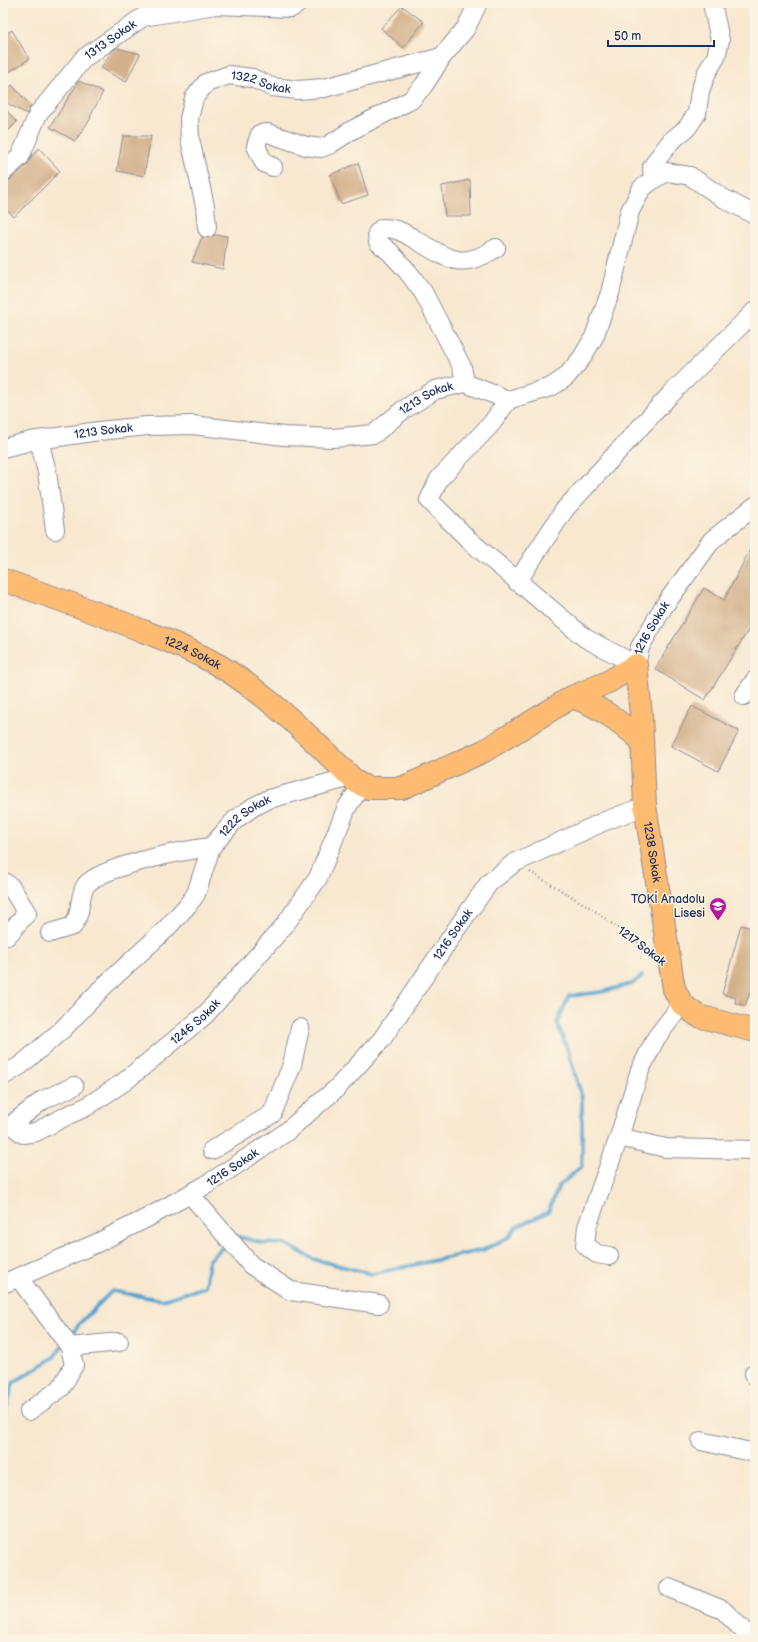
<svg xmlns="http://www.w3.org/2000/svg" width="758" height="1642" font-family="'Balsamiq Sans',sans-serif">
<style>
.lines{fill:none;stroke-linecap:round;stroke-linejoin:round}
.stream{stroke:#54a2ce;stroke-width:4}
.building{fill:#d3b18b}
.minor-casing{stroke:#8a8c97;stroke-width:20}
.major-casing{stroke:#8a8c97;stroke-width:24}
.path{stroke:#8a8c97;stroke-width:2.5;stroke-dasharray:1 3;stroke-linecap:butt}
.minor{stroke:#fff;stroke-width:18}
.major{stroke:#ffbb71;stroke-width:22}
.labels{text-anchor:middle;stroke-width:3;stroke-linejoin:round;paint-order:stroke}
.street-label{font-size:12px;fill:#1b2f5e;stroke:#fcf5e5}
.poi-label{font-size:12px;fill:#1b2f5e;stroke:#fcf5e5;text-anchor:end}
</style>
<rect width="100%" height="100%" fill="#fcf5e5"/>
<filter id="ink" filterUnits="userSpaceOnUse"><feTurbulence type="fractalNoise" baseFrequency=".025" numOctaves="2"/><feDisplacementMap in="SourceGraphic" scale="8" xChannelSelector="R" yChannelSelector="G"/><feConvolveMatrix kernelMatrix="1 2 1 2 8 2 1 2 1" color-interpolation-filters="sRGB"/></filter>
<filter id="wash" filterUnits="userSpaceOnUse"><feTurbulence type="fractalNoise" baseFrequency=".012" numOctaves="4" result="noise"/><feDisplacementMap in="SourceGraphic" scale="16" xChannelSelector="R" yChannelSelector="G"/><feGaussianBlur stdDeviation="0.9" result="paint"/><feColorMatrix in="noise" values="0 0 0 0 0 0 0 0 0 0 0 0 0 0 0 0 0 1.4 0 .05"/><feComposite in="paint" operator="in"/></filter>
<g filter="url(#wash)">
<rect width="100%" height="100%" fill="#f8e8d0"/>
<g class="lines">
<path class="stream" d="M234,1237L235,1236L263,1243L286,1244L313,1259L372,1274L483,1250L509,1237L516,1227L548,1212L559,1186L582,1166V1098L568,1051L557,1023L569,996L601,992L632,984L642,976
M68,1339L82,1321L112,1291L162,1300L205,1287L209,1260L227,1243
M3,1422L13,1383L53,1358L63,1345"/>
</g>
<g id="blocks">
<path class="building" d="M402,6L424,22L403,48L381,28Z
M12,30L29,59L9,72L3,64V36Z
M117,48L140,54L126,82L101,68L112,51Z
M79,81L103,92L90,117L91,118L75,141L50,127Z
M12,85L31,106L27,114L3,101V94Z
M3,107L17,122L3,136Z
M123,136H151L144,176L117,171Z
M39,148L60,171L14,217L3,205V186L27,165L32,156Z
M358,163L368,195L341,204L330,175Z
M470,180L471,216H445L442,186Z
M215,235L227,236L223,269L192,262L202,237L208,238Z
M755,540V619L705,700L655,669L704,588L724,600Z
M692,706L739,731L718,771L671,746Z
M741,925L755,929V994L750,992L745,1006L735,1003L736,998L722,994Z"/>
</g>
</g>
<g filter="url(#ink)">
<use href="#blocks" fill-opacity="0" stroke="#8a8c97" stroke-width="1"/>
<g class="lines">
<g class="minor-casing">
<g id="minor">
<path d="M273,167L264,163L256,146L260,134L268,133L306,146L321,148L329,145L352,130L411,100L424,85L442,57L466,28L478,3"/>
<path id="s1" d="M3,172L20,157L38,114L84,58L143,17L215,5L291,8L299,3"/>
<path d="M653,180L652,167L658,158L671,141L687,128L697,113L700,91L707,72L716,57L720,40L712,3"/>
<path id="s2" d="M207,228L205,206L190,139L189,119L194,98L206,83L229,75L252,78L272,87L298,90L324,88L442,57"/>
<path d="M465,383L462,367L423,292L408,272L390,252L378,242L377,233L382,228C395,228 400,231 411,237C445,256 458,273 496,248"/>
<path id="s3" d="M508,400L492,423L439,479L429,500L470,541L585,638L636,665L640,647L664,606L712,540L755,506"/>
<path d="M39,440L47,472L55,530"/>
<path id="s4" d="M3,448L31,441L99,431L147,426L193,425L284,436L333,438L374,434L403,410L435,390L465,383L508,400L538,391L551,387L566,377L581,359L594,337L610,293L630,211L642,188L654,179L667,172L690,176L723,198L755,215"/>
<path d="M517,582L565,509L669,396L755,311"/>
<path d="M744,696L755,680"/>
<path d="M3,881L11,887L27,913L7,936H3"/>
<path d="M50,933L73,926C75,922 77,919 78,915C81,906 80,893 86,885C102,866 185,850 211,847"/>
<path id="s5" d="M3,1076L21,1065L63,1029L102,988L165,930L187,906L196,894L211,847L236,819L253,807L269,799L351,777"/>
<path id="s6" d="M74,1086L43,1100L16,1121L17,1129L23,1134L36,1132L68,1115L86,1107L124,1082L205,1015L284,926L318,878L347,807L362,785"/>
<path d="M619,1137L666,1148L755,1150"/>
<path d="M212,1150L272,1114L292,1065L300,1028"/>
<path d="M190,1194L251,1265L291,1291L379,1304"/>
<path d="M609,1256L597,1254L585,1245L587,1227L619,1137L640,1070L656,1038L682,1004"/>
<path d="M18,1277L70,1347L74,1365L61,1388L29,1411"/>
<path id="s7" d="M3,1284L97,1243L147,1218L206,1185L285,1133L337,1088L382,1039L457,928L489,883L514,863L605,821L645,806"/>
<path d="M70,1347L119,1342"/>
<path d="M754,1373L755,1376"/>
<path d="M701,1441L755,1453"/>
<path d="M669,1588L723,1610L752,1639"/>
</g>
</g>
<g class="major-casing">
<g id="major">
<path id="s8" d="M3,580C50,596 97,612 143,631C172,642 201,654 228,671C276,702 315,742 356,782L368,788H402L484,751L572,697"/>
<path id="s9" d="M642,741C620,722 600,706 572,697L608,682L636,665L641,715L645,806L674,989L682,1004L698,1016L755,1031"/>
</g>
</g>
<path class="path" d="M530,872L591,908L650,952"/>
<use href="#minor" class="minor"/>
<use href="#major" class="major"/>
</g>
</g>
<defs>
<g id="school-pin" transform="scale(0.9)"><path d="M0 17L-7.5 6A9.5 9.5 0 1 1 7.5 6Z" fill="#b5179e" stroke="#fcf5e5"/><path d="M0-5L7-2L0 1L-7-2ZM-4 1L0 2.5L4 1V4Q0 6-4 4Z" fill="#fff"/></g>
</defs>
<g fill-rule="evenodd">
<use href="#school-pin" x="718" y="906"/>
</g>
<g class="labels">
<g class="street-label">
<text dy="4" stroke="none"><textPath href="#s1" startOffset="174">1313 Sokak</textPath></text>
<text dy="4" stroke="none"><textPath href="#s2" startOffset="209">1322 Sokak</textPath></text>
<text dy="4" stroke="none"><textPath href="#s4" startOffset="438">1213 Sokak</textPath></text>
<text dy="4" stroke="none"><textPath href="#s4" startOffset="102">1213 Sokak</textPath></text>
<text dy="4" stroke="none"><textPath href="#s3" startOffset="435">1216 Sokak</textPath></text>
<text dy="4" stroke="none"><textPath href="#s8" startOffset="203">1224 Sokak</textPath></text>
<text dy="4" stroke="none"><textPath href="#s5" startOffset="362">1222 Sokak</textPath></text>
<text dy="4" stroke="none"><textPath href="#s9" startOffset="343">1238 Sokak</textPath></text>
<text dy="4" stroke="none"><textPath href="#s7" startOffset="582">1216 Sokak</textPath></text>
<text transform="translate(642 946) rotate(37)" y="4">1217 Sokak</text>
<text dy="4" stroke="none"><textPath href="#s6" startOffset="292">1246 Sokak</textPath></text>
<text dy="4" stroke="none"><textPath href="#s7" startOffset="258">1216 Sokak</textPath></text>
</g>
<g class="poi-label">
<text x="705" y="903">TOKİ Anadolu<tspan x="705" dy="14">Lisesi</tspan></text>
</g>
</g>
<rect width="758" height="1642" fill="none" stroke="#fcf5e5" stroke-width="16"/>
<path d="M608 40v6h106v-6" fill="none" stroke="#1b2f5e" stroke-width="2"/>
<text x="614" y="40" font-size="12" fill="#1b2f5e" stroke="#fcf5e5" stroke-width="3" paint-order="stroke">50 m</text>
</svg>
